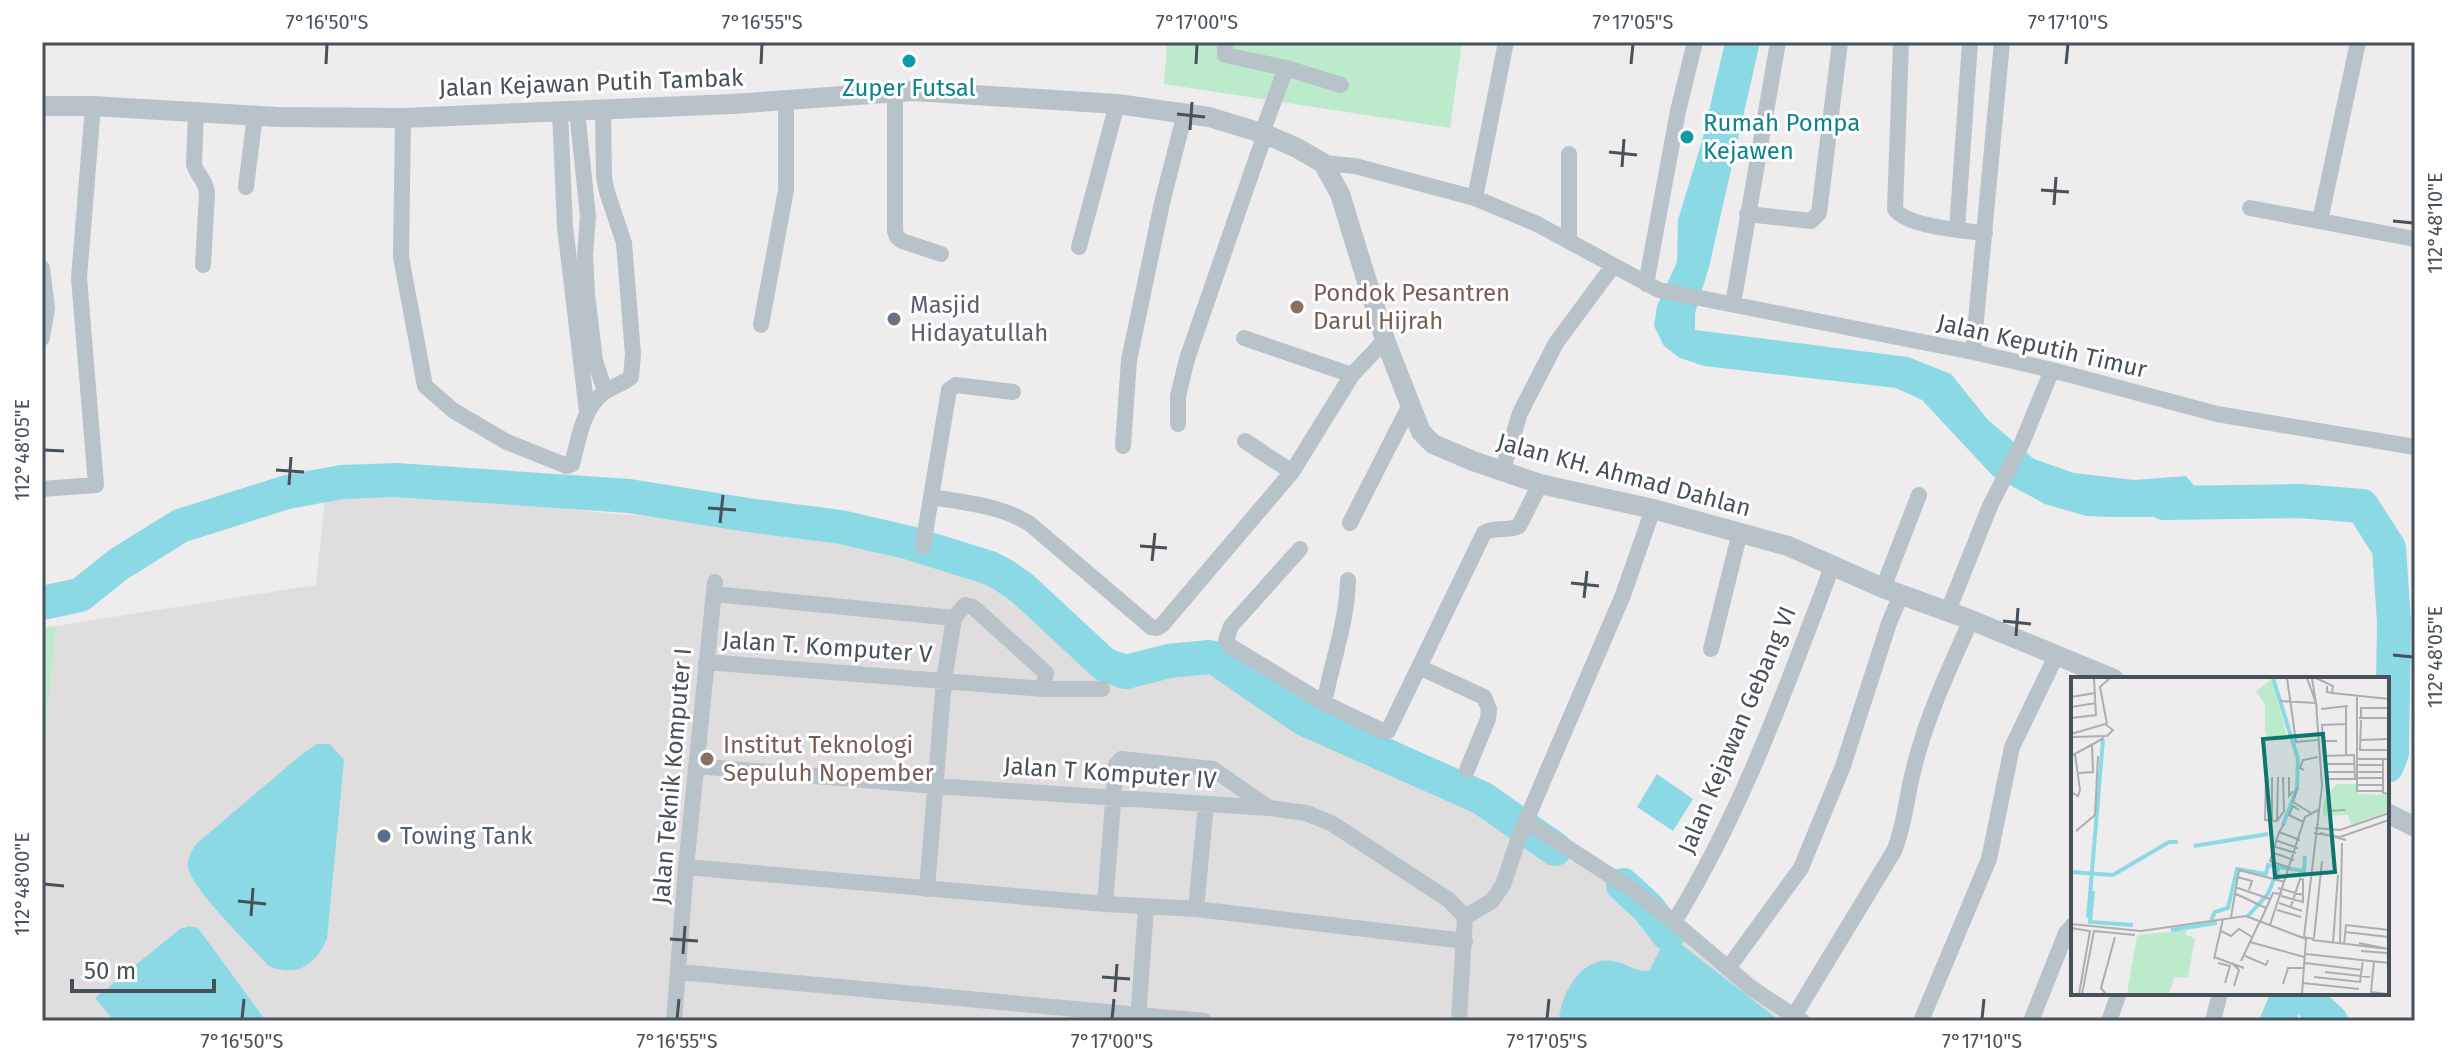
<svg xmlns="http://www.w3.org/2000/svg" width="2457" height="1063" font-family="'Fira Sans',sans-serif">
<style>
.education{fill:#e0ddde}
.green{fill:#bcebcb}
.water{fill:#8cd9e6}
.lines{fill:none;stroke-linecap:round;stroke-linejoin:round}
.river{stroke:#8cd9e6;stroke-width:34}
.minor{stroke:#b8c2c9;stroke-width:16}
.tertiary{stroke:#b8c2c9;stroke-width:20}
.ticks{fill:none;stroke:#465159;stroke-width:3}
.culture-dot{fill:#0f9aa8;stroke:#fff;stroke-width:3}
.education-dot{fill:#8d6e63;stroke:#fff;stroke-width:3}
.worship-dot{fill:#6b7280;stroke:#fff;stroke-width:3}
.service-dot{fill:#5c6f8a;stroke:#fff;stroke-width:3}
.labels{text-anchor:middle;stroke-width:6;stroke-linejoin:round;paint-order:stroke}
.street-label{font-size:24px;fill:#465159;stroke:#fff}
.culture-label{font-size:24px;fill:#0d838f;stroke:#fff}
.education-label{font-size:24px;fill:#785e54;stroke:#fff;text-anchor:start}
.worship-label{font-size:24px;fill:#5b616d;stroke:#fff;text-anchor:start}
.service-label{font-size:24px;fill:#4e5e75;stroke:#fff;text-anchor:start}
.inset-river{fill:none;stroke:#8cd9e6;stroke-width:4}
.inset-road{fill:none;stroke:#abaeb2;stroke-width:2}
.view{fill:#0f766e;fill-opacity:0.15;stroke:#0f766e;stroke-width:4}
.inset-edge{fill:none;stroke:#465159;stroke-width:4}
.neatline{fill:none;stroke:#465159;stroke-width:3}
.ticks-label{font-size:20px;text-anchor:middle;fill:#465159}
</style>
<rect width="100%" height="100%" fill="#efeced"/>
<path class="education" d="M326,488L666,518L901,552L1003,584L1116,680L1204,670L1521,837L1658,900L1806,1021H42V628L316,585Z"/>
<path class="green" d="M1167,42H1462L1450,128L1164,84Z
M56,626L42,764V628Z"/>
<path class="water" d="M1725,42H1760L1709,267L1695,313V330L1908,357L1951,374L1988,420L2034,459L2074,473L2134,480L2186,476L2212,507L2151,517H2112L2086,516L2045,504L1993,476L1922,400L1896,388L1704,366L1680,358L1664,346L1654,326L1657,306L1677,262L1678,220L1702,141Z
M317,744H330L344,760L327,939C315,965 297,978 269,966C253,949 190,887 188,867C187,859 192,850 196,844L302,754Z
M1657,774L1693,799L1673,831L1637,807Z
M189,926L198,928L266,1021H114L95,998L180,929Z
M1668,934L1780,1021H1559C1560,994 1582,956 1612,961C1626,963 1636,972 1649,971Z"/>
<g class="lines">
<path class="river" d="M2164,503L2300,501L2362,506L2389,548L2394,622L2392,753L2387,766
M42,603L80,595L119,564L180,526L287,492L342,482L396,480L629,496L748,515L841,527L910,543L990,568L1005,576L1022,588L1105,665L1126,672L1169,661L1209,657L1217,659L1304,719L1482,798L1555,849
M1623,885L1648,908L1668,934
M2300,993L2331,1021
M2277,1021L2289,993"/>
<path class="minor" d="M1225,42V55L1286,68
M1901,42L1895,209C1905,226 1964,231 1985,233
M895,92V231L897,237L902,241L941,254
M196,111L194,164C197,176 206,180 207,193L203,265
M577,111L588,216L585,255L587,294L595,361L605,391
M560,112L565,227L587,412
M403,118L401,257L425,386L454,411L507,442L567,466L572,464C579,439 582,410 603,393C612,386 622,385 631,377L633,354L624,243L607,192L604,177L603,109
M1262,133L1286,68L1341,85
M1323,163L1355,166L1475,198L1537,224L1659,290L1973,352L2052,370L2217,414L2415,447
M246,187L255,115
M1475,198L1506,42
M2250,208L2415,239
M1747,214L1811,221L1819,213L1840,42
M2320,221L2358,42
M1957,230L1970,42
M1569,241V154
M1079,247L1117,104
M42,268L47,308L42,338
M1646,284L1678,111L1695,42
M1733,304L1778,42
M761,325L786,190V101
M1244,338L1352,375
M1973,352L2002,42
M1178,424V396L1187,359L1265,134
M1245,441L1292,472
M1123,446L1129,360L1162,203L1185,113
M1502,472L1520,413L1556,343L1613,266
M42,489L96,485L79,278L93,106
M931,497L949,390L956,385L1013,392
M1350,523L1410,405
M923,546L931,497C966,503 1000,505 1030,524L1151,627L1157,628L1162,625L1292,472L1352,375L1385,340
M1300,549L1231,626L1226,640L1230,646L1324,703L1385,732L1388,731L1484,533C1495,526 1508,532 1519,526L1540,484
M1883,588L1919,495
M714,594L954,618
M1948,611L1990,506L2022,443L2052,370
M1711,649L1740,532
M706,662L1043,689L1046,673L973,607L965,605L954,618L944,680L927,889
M1419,667L1484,697L1489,709L1488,719L1467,770
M1043,689H1102
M1324,703C1332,662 1347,622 1348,580
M696,766L935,786L1269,808L1306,813L1331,823L1449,900L1465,917L1459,1021
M1527,822L1630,888L1674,922C1742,812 1786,688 1832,567
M686,867L1105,904L1196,909L1465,941
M1105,904L1116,765L1121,759L1213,769L1269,808
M1196,909L1206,804
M1465,917L1492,901L1503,885L1519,837L1623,595L1653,509
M1674,922L1751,988L1802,1021
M1729,967L1801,868L1843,766L1889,623L1901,595
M679,972L1204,1021
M1794,1016L1894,851C1905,825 1906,799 1913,772C1925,720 1949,669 1971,620
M674,1021L686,867L715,582
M1138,1021L1146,907
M1921,1021L1989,859L2012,747L2056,656
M2031,1021L2066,933L2073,925
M2109,1021L2119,993
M2213,1021L2220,993"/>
<path class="tertiary" d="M42,106H93L278,117L403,118L732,104L913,91L1117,104L1209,117L1265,134L1297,148L1323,163L1340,194L1385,340L1421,432L1433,444L1473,461L1540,484L1653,509L1788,546L1883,588L1971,620L2114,679
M2387,813L2415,827"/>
</g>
<path class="ticks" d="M326,64L327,44M761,64L762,44M1196,64L1197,44M1631,64L1633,44M2066,64L2068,44M1177,114L1205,117M1190,130L1192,102M1609,152L1637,155M1622,167L1624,139M2041,190L2069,192M2054,205L2056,177M2393,221L2413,223M44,450L64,451M276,470L304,472M289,485L291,457M708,508L736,510M720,523L723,495M1140,546L1167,548M1152,561L1155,533M1571,583L1599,586M1584,598L1587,571M2003,621L2031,624M2016,636L2018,608M2393,655L2413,657M44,884L64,886M238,901L266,904M251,916L253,888M670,939L698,941M683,954L685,926M1102,977L1130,979M1115,992L1117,964M242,1019L244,999M677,1019L679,999M1112,1019L1114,999M1547,1019L1549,999M1982,1019L1984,999"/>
<g class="culture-dot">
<circle cx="909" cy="61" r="8"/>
<circle cx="1687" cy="137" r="8"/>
</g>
<g class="education-dot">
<circle cx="1297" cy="307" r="8"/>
<circle cx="707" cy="759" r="8"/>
</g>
<circle class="worship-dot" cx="894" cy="319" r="8"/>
<circle class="service-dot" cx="384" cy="836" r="8"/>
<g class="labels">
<g class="street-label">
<text transform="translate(591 83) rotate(-2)" y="8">Jalan Kejawan Putih Tambak</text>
<text transform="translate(2042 346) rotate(13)" y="8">Jalan Keputih Timur</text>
<text transform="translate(1624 475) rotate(15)" y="8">Jalan KH. Ahmad Dahlan</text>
<text transform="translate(827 647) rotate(4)" y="8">Jalan T. Komputer V</text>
<text transform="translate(1737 730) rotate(-67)" y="8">Jalan Kejawan Gebang VI</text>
<text transform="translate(1110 773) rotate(4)" y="8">Jalan T Komputer IV</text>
<text transform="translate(672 776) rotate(-85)" y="8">Jalan Teknik Komputer I</text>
</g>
<g class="culture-label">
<text x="909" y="96">Zuper Futsal</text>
<text x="1703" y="131" text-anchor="start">Rumah Pompa<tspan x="1703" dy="28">Kejawen</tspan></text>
</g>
<g class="education-label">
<text x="1313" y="301">Pondok Pesantren<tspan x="1313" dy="28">Darul Hijrah</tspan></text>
<text x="723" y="753">Institut Teknologi<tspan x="723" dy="28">Sepuluh Nopember</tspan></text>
</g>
<g class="worship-label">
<text x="910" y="313">Masjid<tspan x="910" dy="28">Hidayatullah</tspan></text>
</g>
<g class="service-label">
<text x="400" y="844">Towing Tank</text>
</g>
</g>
<g transform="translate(2071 677)">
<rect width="318" height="318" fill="#efeced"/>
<path d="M201,2L217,63H199L194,56V28L185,14ZM265,107H285L288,117L318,118V134L280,148L277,138L252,139L253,123ZM116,253L115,258L124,261L117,301L103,300L98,317H56L66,258Z" fill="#bcebcb"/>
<path class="inset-river" d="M202,1L227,82L226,111L212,148M123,169L197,157M0,195L42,198L98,165H107M22,214L19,245L62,248M176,240L197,217L208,190L233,194L234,179M17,241L32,63M140,243L144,235L157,231L166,192L195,197L197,188L208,190M100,253L146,246"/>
<path class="inset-road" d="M216,1L225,65L247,63M236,1L245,26L251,109L233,260L243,262M245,1L262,9L261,16L256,15V9M241,2L246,32M261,16L318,22M0,20L24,16M286,20V114H312M209,24L245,26M0,30L25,26M250,32L277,29M0,41L25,38L23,2M288,41H318M290,41V31H318M290,43L289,73H318M36,47L29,10L39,1M0,57L34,47L42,53L36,59L0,60M289,63L318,62M266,64H252L251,48L275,47M275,78V29M283,78L284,102H256L253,79ZM0,79L33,61M286,82H318M312,82V116L318,117M253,87H283M286,88H312M233,93L229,91L232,83L247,80M254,95H284M286,95H312M8,96L22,95L21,68M195,100L194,143L206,144M218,100V119L222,114M286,101H312M286,108H312M226,111L222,125L240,136M0,115L7,119L9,113L4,77M259,126L258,134L274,133M228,133L222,129L218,138L232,145M201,144V100M206,144L213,134L212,100M206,144L207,100M213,147L208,155L229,163M244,151L269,153L318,136M5,154L24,138L27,79M208,155L199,184L220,191M243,156L269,160L318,143M249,156L275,163M204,163L227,171M201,169L225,176M200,175L223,183M166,200L181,204L178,213M164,210L199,222M207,211L232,218M163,216L195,231M210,219L232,225V203M208,226L231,234M220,229L229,202L233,203M206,233L230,240M160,240L168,193L214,205M189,245L202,216L211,217M0,247L70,254L175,239L235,262L231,317M199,248L234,140L249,132M0,251L19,254L8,317M150,254L160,259L168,252L181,260M274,255L318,260M243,261L251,184M241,263L318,272M179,265L233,280M262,266L267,198M269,266L271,166M288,266L317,272M273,267L275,248L318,253M290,274L316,276M235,277L318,286M174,279L195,288L197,283M143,280L173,291M143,282L152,242M170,284L189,244M303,284L300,315L317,317M147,286L159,289L154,306M161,286L168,293L163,309M234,286L291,293M254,295L299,300M243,300L289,305L292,283M232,306L288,312M212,307L217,291H232M11,317L23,254L64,258M35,317L30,311L44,260"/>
<path class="view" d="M252,57L264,195L204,200L192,62Z"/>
<rect width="318" height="318" class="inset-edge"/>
</g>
<rect width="2457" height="1063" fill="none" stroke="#ffffff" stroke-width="88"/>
<path d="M72 979v12h142v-12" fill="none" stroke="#465159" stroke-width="4"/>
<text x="84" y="979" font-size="24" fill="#465159" stroke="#ffffff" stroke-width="6" paint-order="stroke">50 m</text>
<rect x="44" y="44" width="2369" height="975" class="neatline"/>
<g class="ticks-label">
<text x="327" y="29">7°16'50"S</text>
<text x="762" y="29">7°16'55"S</text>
<text x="1197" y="29">7°17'00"S</text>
<text x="1633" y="29">7°17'05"S</text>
<text x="2068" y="29">7°17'10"S</text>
<text transform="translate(2435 223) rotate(-90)" y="7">112°48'10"E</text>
<text transform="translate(22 450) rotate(-90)" y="7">112°48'05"E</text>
<text transform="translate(2435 657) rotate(-90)" y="7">112°48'05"E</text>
<text transform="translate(22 884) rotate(-90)" y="7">112°48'00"E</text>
<text x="242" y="1048">7°16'50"S</text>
<text x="677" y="1048">7°16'55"S</text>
<text x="1112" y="1048">7°17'00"S</text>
<text x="1547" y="1048">7°17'05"S</text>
<text x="1982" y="1048">7°17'10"S</text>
</g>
</svg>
